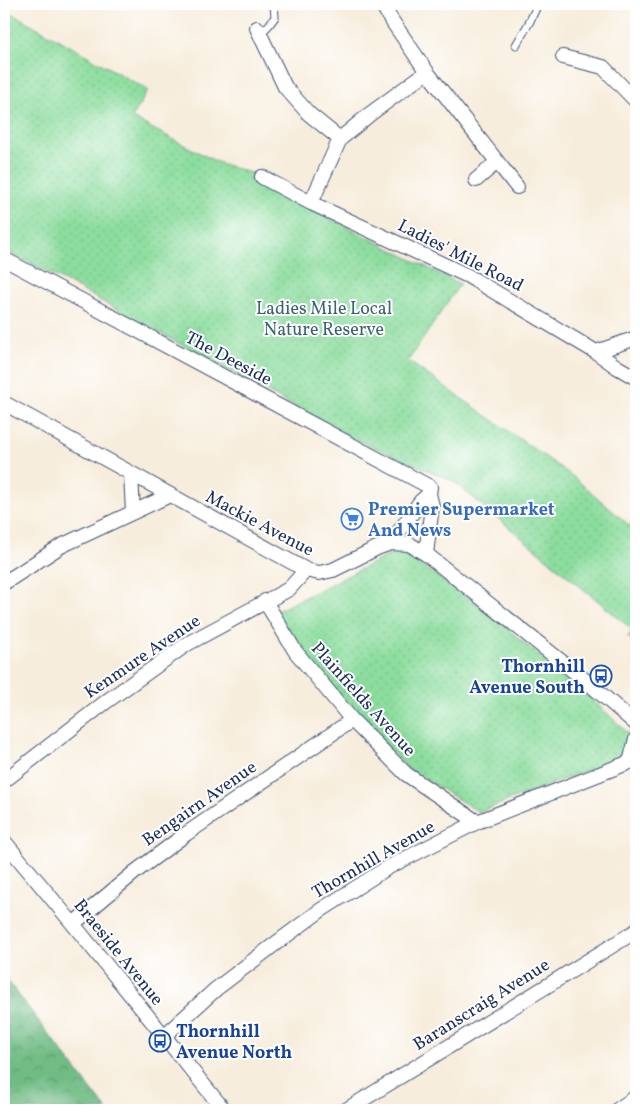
<svg xmlns="http://www.w3.org/2000/svg" width="640" height="1114" font-family="Vollkorn,serif">
<style>
.green{fill:url(#green-dots);stroke:#54867e}
.forest{fill:url(#forest-crowns);stroke:#467672}
.lines{fill:none;stroke-linecap:round;stroke-linejoin:round}
.lane-casing{stroke:#3c4c71;stroke-width:9}
.street-casing{stroke:#3c4c71;stroke-width:16}
.lane{stroke:#fff;stroke-width:7}
.street{stroke:#fff;stroke-width:14}
.labels{text-anchor:middle;stroke-width:4;stroke-linejoin:round;paint-order:stroke}
.street-label{font-size:18px;fill:#1b2f5e;stroke:#fff}
.park-label{font-size:18px;fill:#3d6371;stroke:#fff}
.shop-label{font-size:18px;font-weight:bold;fill:#366cbe;stroke:#fff;text-anchor:start}
.transit-label{font-size:18px;font-weight:bold;fill:#164399;stroke:#fff;text-anchor:end}
</style>
<defs>
<pattern id="green-dots" width="8" height="8" patternUnits="userSpaceOnUse" patternTransform="scale(1.25)"><rect width="8" height="8" fill="#8cdd9e"/><path d="M2 2h.1M6 6h.1" fill="none" stroke="#78be8a" stroke-width="1.8" stroke-linecap="round"/></pattern>
<pattern id="forest-crowns" width="20" height="18" patternUnits="userSpaceOnUse" patternTransform="scale(1.25)"><rect width="20" height="18" fill="#71bc85"/><path d="M2 6a3 3 0 1 1 6 0M12 15a3 3 0 1 1 6 0" fill="none" stroke="#5c9970"/></pattern>
</defs>
<rect width="100%" height="100%" fill="#fff"/>
<filter id="ink" filterUnits="userSpaceOnUse"><feTurbulence type="fractalNoise" baseFrequency=".02" numOctaves="2"/><feDisplacementMap in="SourceGraphic" scale="10" xChannelSelector="R" yChannelSelector="G"/><feConvolveMatrix kernelMatrix="1 2 1 2 8 2 1 2 1" color-interpolation-filters="sRGB"/></filter>
<filter id="wash" filterUnits="userSpaceOnUse"><feTurbulence type="fractalNoise" baseFrequency=".0096" numOctaves="4" result="noise"/><feDisplacementMap in="SourceGraphic" scale="20" xChannelSelector="R" yChannelSelector="G"/><feGaussianBlur stdDeviation="1.12" result="paint"/><feColorMatrix in="noise" values="0 0 0 0 0 0 0 0 0 0 0 0 0 0 0 0 0 1.4 0 .05"/><feComposite in="paint" operator="in"/></filter>
<g filter="url(#wash)">
<rect width="100%" height="100%" fill="#f7eddc"/>
<path class="green" d="M4,9L148,90L132,118L217,162L262,177L260,183L460,284L408,361L571,475L636,531V643L628,637L633,630L453,481L352,438L63,280L4,250Z
M399,550L477,604L585,693L628,733L624,756L479,812L407,768L347,705L307,658L275,612Z"/>
<path class="forest" d="M4,976L107,1110H4Z"/>
</g>
<g filter="url(#ink)">
<g class="lines">
<g class="lane-casing">
<path id="lane" d="M260,34L269,25L275,17L274,4
M516,45L529,23L538,4"/>
</g>
<g class="street-casing">
<path id="street" d="M382,4L390,18L427,72L517,187
M257,28L285,87L309,114L340,139
M563,57L603,67L636,101
M262,177L311,203L468,276L596,352L617,367L636,378
M476,180L497,162
M311,203L340,139L370,114L427,72
M4,259L430,487L429,494L420,502L391,543
M596,352L636,338
M4,403L306,570L319,573L333,570L377,548L391,543L409,544L426,554L586,681L636,724
M131,474L133,512
M426,554L432,506L429,494
M4,583L61,546L170,495
M265,601L295,651L352,720L406,774L477,822
M630,762L636,739
M4,781L107,701L187,644L289,589L306,570
M4,841L73,924L224,1110
M73,924L135,872L186,834L352,720
M164,1036L216,989L275,944L321,910L387,868L477,822L630,762L636,761
M346,1110L636,931
M617,1110L636,1097"/>
</g>
<use href="#lane" class="lane"/>
<use href="#street" class="street"/>
</g>
</g>
<defs>
<g id="supermarket-ring" transform="scale(1.125)"><circle r="9.5" fill="#fff" stroke="#3f7fe0" stroke-width="1.5"/><path d="M-6-5.5h2.5l.6 2H6L4.5 2H-2.5L-4.4-4H-6ZM-1.5 3.2a1.3 1.3 0 1 0 .1 0ZM3 3.2a1.3 1.3 0 1 0 .1 0Z" fill="#3f7fe0"/></g>
<g id="bus-ring" transform="scale(1.125)"><circle r="9.5" fill="#fff" stroke="#1a4fb4" stroke-width="1.5"/><path d="M-5-6H5V4H4V6H2V4H-2V6H-4V4H-5ZM-3.5-4V0h7V-4ZM-3.5 1.2v1.5H-2V1.2ZM2 1.2v1.5H3.5V1.2Z" fill="#1a4fb4"/></g>
</defs>
<g fill-rule="evenodd">
<use href="#supermarket-ring" x="352" y="519"/>
<use href="#bus-ring" x="601" y="676"/>
<use href="#bus-ring" x="160" y="1041"/>
</g>
<g class="labels">
<g class="street-label">
<text transform="translate(461 255) rotate(27)" y="6">Ladies' Mile Road</text>
<text transform="translate(229 358) rotate(28)" y="6">The Deeside</text>
<text transform="translate(260 523) rotate(28)" y="6">Mackie Avenue</text>
<text transform="translate(142 656) rotate(-34)" y="6">Kenmure Avenue</text>
<text transform="translate(364 699) rotate(48)" y="6">Plainfields Avenue</text>
<text transform="translate(199 803) rotate(-35)" y="6">Bengairn Avenue</text>
<text transform="translate(373 859) rotate(-30)" y="6">Thornhill Avenue</text>
<text transform="translate(119 952) rotate(51)" y="6">Braeside Avenue</text>
<text transform="translate(481 1004) rotate(-32)" y="6">Baranscraig Avenue</text>
</g>
<g class="park-label">
<text x="324" y="314">Ladies Mile Local<tspan x="324" dy="21">Nature Reserve</tspan></text>
</g>
<g class="shop-label">
<text x="368" y="515">Premier Supermarket<tspan x="368" dy="21">And News</tspan></text>
</g>
<g class="transit-label">
<text x="585" y="672">Thornhill<tspan x="585" dy="21">Avenue South</tspan></text>
<text x="176" y="1037" text-anchor="start">Thornhill<tspan x="176" dy="21">Avenue North</tspan></text>
</g>
</g>
<rect width="640" height="1114" fill="none" stroke="#fff" stroke-width="20"/>
</svg>
